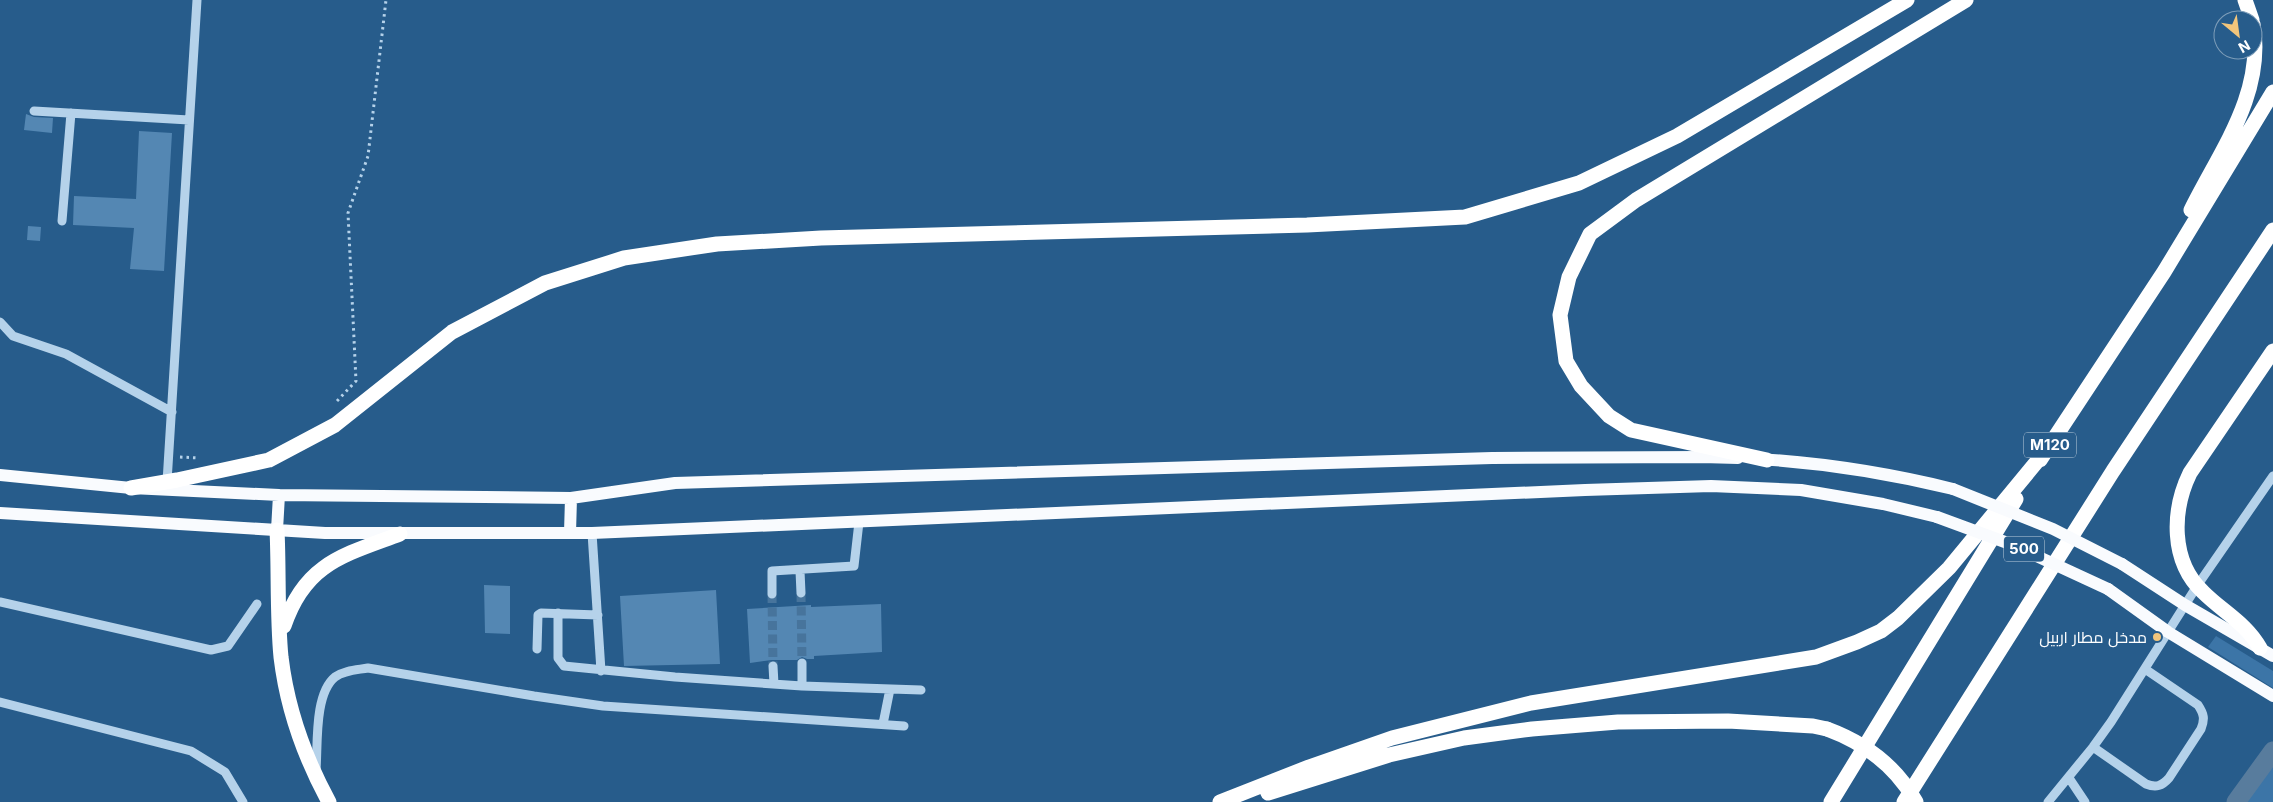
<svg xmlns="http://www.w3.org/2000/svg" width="2273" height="802" font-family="Inter,Cairo,sans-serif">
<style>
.green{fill:#3c75a7}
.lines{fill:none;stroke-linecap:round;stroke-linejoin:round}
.canal{stroke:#587c9d;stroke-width:19}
.building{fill:#5487b3}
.minor-tunnel{stroke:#47749c;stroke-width:9;stroke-dasharray:9 4.5;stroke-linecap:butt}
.path{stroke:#b5d2ea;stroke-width:3;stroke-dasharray:2.5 4;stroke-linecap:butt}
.minor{stroke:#b5d2ea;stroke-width:9}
.major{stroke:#f9fbfe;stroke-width:12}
.highway{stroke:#fff;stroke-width:15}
.major-bridge{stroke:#f9fbfe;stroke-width:12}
.highway-bridge{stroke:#fff;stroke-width:15}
.poi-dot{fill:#f2c57b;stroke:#275c8b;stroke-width:2}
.labels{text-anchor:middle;stroke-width:4;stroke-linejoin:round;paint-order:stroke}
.shield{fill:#275c8b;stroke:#becedc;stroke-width:1}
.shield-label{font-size:15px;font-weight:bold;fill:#fff}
.poi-label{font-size:16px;fill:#fff;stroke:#275c8b;text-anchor:end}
</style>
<rect width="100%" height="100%" fill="#275c8b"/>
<path class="green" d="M2216,636L2273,671V688L2208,647Z
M2273,765V802H2247Z"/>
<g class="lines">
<path class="canal" d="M2236,802L2273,751"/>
</g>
<path class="building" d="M26,114L34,117L53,118L52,133L24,130Z
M139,131L172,133L164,271L130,269L134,228L73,225L74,196L136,199Z
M28,226L41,227L40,241L27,240Z
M484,585L510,586V634L485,633Z
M716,590L720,664L624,666L620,596Z
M881,604L882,652L814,656V659H807L802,657L797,660H772L750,663L747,609L811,605V607Z"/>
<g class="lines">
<path class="minor-tunnel" d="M801,593L802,663
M772,594L773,666"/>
<path class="path" d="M337,401L356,381L348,213L368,156L386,0
M180,457L199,458"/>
<path class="minor" d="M34,111L189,120
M62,221L71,113
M0,322L13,336L66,354L172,412
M167,482L197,0
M592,533L601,671
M800,571L801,593
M772,594V571L854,566L859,522
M0,602L211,650L228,646L257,604
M558,613V658L564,666L675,677L802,686L921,690
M537,649L538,615L541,613L598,615
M802,663V686
M773,666L774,684
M0,702L191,751L225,772L243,802
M883,724L890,689
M2093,747L2146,784C2156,788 2162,786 2169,778L2201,729C2205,719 2204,714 2198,705L2145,669
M316,770C318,745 314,694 335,677C345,670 357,670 368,668L534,696L603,706L904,726
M2069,778L2085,802
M2048,802L2093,747L2111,722L2197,586L2273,476"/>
<path class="major" d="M1758,459C1825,463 1888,473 1953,489
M0,475L131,488L279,495L571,498L675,483L1492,458L1702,457L1738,458
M0,513L325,533H592L1585,490L1711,486L1801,490L1883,504L1937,517
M277,530L279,495
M570,533L571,498
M2122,564L2185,605L2273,656
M2108,589L2168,632L2273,696"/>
<path class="highway" d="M2245,0L2252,20
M2191,210C2220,151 2265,94 2253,24
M1767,460L1631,430L1609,416L1581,386L1566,361L1560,315L1569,277L1590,234L1636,200L1966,0
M2040,460L2164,272L2273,92
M131,488L177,480L269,460L335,425L452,332L545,283L624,258L717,244L821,238L1307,225L1465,217L1579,183L1677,136L1907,0
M277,530C279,571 277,616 281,657C287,707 305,758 329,802
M284,626C305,563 344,555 400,534
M2260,648C2246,623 2223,612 2203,592C2170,561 2172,510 2190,473L2273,351
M1268,793L1389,755L1464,738L1532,729L1618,722L1728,721L1813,726L1827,729
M1220,802L1309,767L1392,738L1531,703L1816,657L1857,642L1881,631L1898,618L1949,568L2044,453
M1831,802L2016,499
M1904,802L2113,471L2273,230"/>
<path class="major-bridge" d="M1953,489L2053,529L2122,564
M1937,517L2013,545L2108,589"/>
<path class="highway-bridge" d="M1827,729C1865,743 1896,766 1916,802"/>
</g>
<circle class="poi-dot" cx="2157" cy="637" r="5"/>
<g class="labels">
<g class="shield">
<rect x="2024" y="432.5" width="52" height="25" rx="4"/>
<rect x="2004" y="536.5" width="40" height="25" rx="4"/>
</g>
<g class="shield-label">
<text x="2050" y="450">M120</text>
<text x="2024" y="554">500</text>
</g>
<g class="poi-label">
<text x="2147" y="643">مدخل مطار اربيل</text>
</g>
</g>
<g transform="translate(2238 35) rotate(151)"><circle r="24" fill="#275c8b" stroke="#7d9db9"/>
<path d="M0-4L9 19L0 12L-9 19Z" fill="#f2c57b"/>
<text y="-8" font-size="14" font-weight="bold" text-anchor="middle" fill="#ffffff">N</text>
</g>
</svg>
